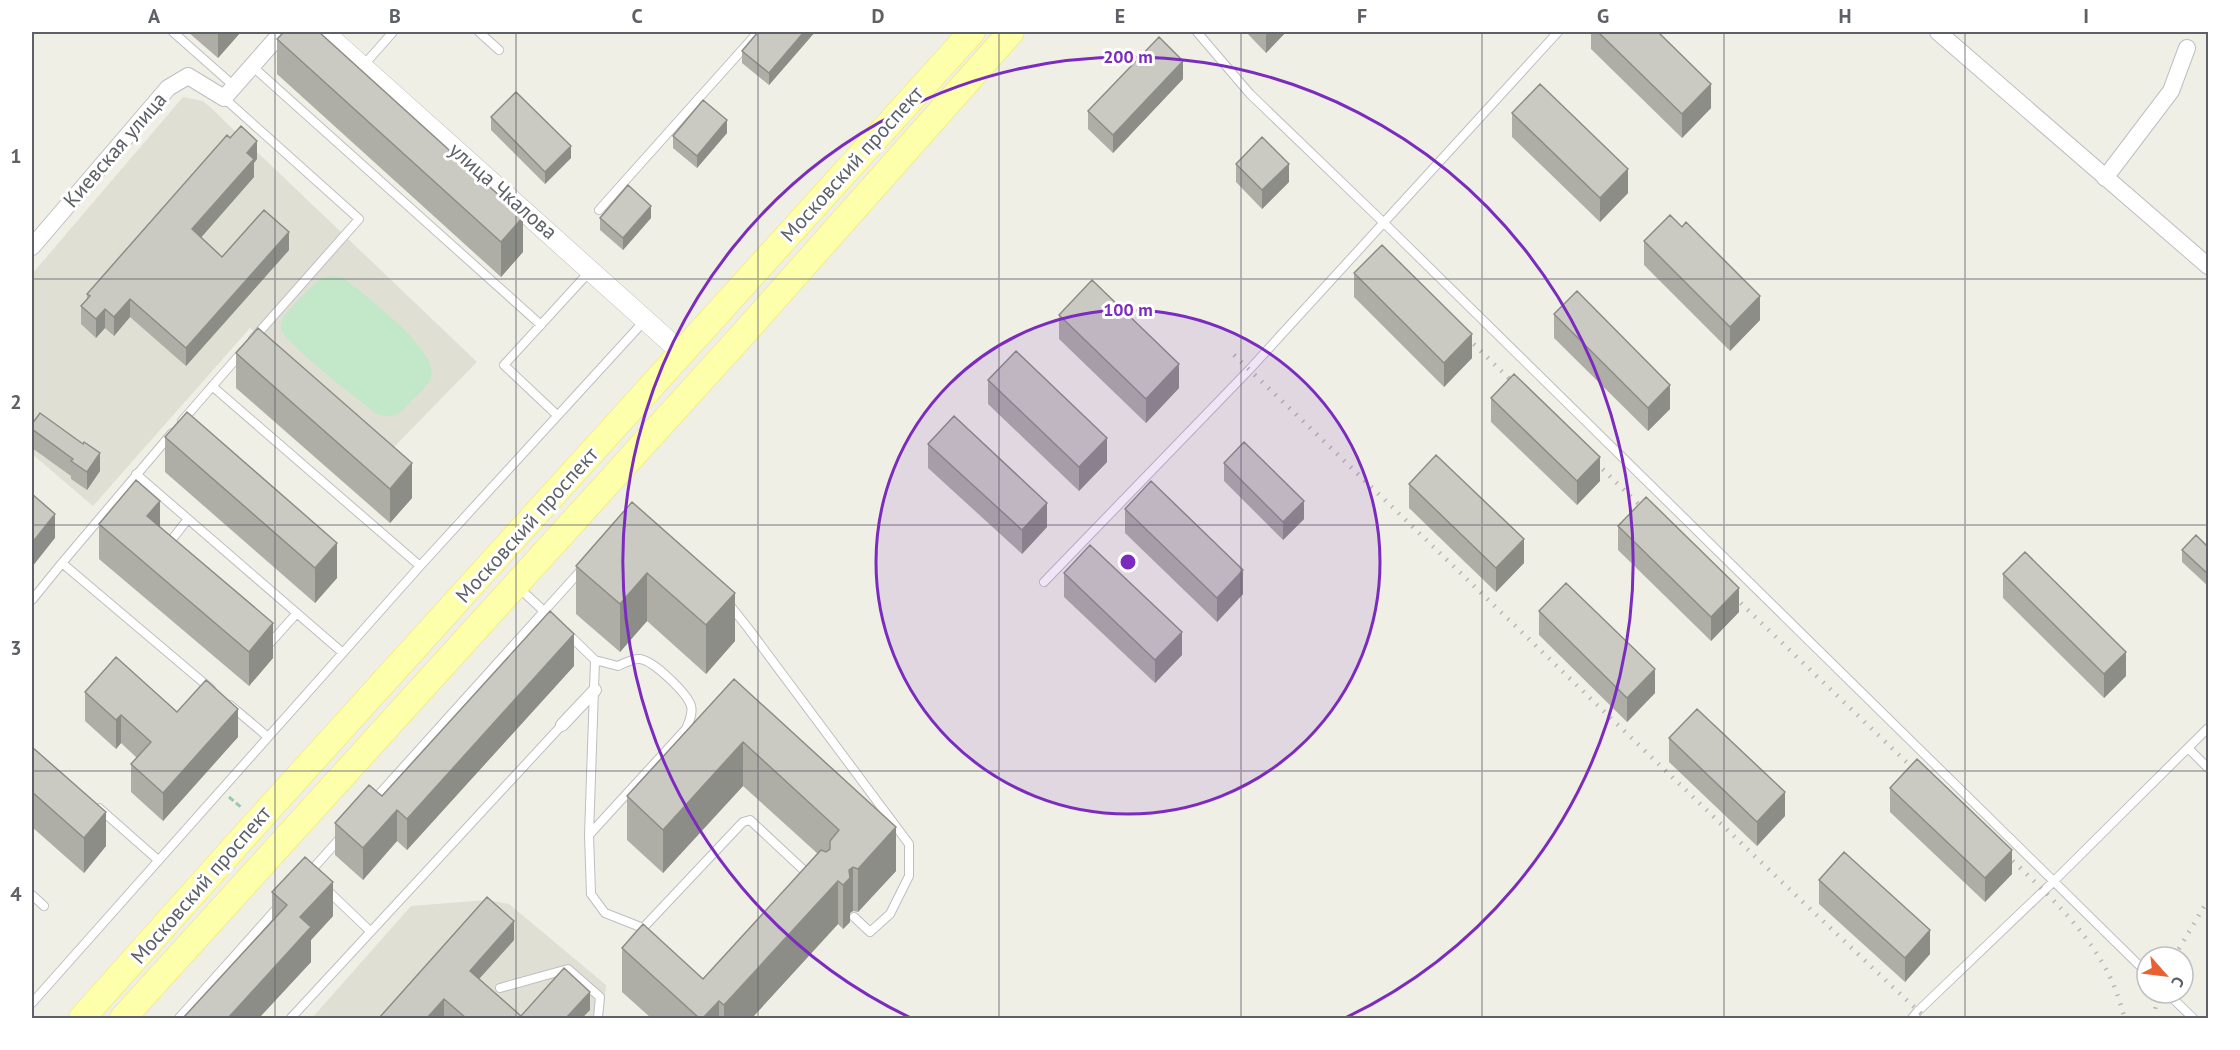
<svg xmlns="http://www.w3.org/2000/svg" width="2240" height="1050" font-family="'PT Sans',sans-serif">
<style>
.education{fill:#e0dfd4}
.pitch{fill:#c2e7c9}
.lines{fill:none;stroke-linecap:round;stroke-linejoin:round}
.service-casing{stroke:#bdbec4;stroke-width:10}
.pedestrian-casing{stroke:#bdbec4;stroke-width:14}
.minor-casing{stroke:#bdbec4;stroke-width:18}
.tertiary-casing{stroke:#bdbec4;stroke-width:21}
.primary-casing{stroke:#f1e35d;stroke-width:27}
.path{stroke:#9bc8b0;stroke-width:3;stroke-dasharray:6 3;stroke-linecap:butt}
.service{stroke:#fff;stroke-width:8}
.pedestrian{stroke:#fff;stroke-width:12}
.minor{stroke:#fff;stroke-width:16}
.tertiary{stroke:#fff;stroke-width:20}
.primary{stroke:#fdffab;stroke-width:26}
.rail{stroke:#b6b7b7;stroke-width:4.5;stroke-dasharray:1.5 8;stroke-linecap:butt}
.wall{fill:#aeaea7}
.shaded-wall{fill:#8d8d88}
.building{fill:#cacac2;stroke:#8d8d88;stroke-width:1.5}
.grid{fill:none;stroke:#5d6066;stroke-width:1.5;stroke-opacity:0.55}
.ring{fill:none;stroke:#7b2cbf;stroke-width:3}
.labels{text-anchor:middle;stroke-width:6;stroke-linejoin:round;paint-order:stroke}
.street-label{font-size:21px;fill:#5d6066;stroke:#fff}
.centre{fill:#7b2cbf;stroke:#fff;stroke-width:3}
.ring-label{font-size:18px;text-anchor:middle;font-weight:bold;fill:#7b2cbf;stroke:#fff;stroke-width:6;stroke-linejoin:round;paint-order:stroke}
.neatline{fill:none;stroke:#5d6066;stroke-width:2}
.grid-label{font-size:20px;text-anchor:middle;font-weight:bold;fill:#5d6066}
</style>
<rect width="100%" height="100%" fill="#f0efe6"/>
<path class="education" d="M183,97L203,101L210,107L477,362L393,448L250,328L93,506L32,454V274Z
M487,900L509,904L606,985L603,1018H312L411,906Z"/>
<path class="pitch" d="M329,276L341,277L346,280C366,297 440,350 431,378C428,386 416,396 410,402C400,415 391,420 375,413C360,400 283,342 281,329C279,318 290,310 297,302C307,292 314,281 329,276Z"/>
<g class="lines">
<g class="service-casing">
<path id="service" d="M173,32L234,86
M479,32L499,50
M1197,32L1250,94L1383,222L2147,973
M252,66L541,325
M362,67L393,32
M224,98L359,219L253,339
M599,210L758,32
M212,386L420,566
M557,415L504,365L591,270
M182,421L243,351
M172,433L62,563L211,689
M136,474L343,653
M166,547L188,519
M1044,582L1249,370L1558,32
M518,587L546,613
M32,600L62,563
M729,604L748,628L909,844V876L890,914L870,932L854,917
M566,632L595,660L618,666C625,663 633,658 640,659C654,661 687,693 691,706C693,714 689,722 686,729L589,835L591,894L605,913L643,928L743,822L750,820L810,876
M266,640L270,643L297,613
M230,705L268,737
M2188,748L2208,768
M373,801L583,568
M99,808L158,860
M589,835L595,660
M309,873L342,836
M325,888L370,931
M32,895L44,906
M500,988L568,969L600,997L598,1018
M2167,993L2193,1018
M32,1003L420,566L646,319
M179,1018L278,907
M291,1018L562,725
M1912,1018L1918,1011L2055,880L2208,728"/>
</g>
<g class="pedestrian-casing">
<path id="pedestrian" d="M562,725L595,690"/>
</g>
<g class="minor-casing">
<path id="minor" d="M1938,32L2208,266
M2105,178L2171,91L2187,48
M32,247L168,88L188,76L224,98L282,32"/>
</g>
<g class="tertiary-casing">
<path id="tertiary" d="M324,32L681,352"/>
</g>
<g class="primary-casing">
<path id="primary" d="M82,1018L257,822L972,32
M123,1018L745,332L1011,32"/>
</g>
<path class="path" d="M229,797L242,808"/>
<use href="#service" class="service"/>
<use href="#pedestrian" class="pedestrian"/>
<use href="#minor" class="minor"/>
<use href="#tertiary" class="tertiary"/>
<use href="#primary" class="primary"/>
<path class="rail" d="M1460,331L1520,389
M1234,355C1465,576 1693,800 1926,1018
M1589,456L1652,517
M1727,590L1922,777
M1999,848C2039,886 2083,924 2109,975C2116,988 2120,1004 2125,1018
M2174,957L2208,900
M2153,1018L2159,993"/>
</g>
<path class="wall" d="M188,32H240V33L218,58Z
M815,32L769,85L742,63V51Z
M1246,32H1286L1266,53Z
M1591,32H1658L1711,108L1682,138L1591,49Z
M277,39L523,252L501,277L277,74Z
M1183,79L1113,153L1088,129V111Z
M1512,113L1628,193L1600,222L1512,137Z
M491,117L571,158L545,184L491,130Z
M727,133L697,168L673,148V136Z
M257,159L254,163V177L201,237L222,257L289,250L186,366L130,317L114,336L105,328L96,338L81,324V306L87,299V294Z
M1236,164L1289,182L1262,209L1236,182Z
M600,218H651L623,250L600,230Z
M1644,241L1760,320L1730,351L1644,265Z
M1354,273L1472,358L1444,387L1354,297Z
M1554,314L1670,409L1648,431L1554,338Z
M1059,315L1179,388L1146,423L1059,339Z
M236,353L412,498L390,523L236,388Z
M988,380L1107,462L1079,491L988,404Z
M1491,398L1600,481L1577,505L1491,422Z
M32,424L100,471L87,490L71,479V476L32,448Z
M165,437L337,578L315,603L165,472Z
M928,444L1047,527L1022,554L928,468Z
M1224,463L1304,519L1283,540L1224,481Z
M1409,484L1524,563L1496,592L1409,508Z
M632,502L735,641L706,674L647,621L620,652L576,614V566Z
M1125,509L1243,594L1217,622L1125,533Z
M99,524L160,527L273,658L249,686L99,559Z
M1618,526L1739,612L1711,641L1618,550Z
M2208,547V586L2182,562V550Z
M1064,573L1182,655L1155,683L1064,597Z
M2003,574L2126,676L2104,698L2003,598Z
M1539,611L1655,693L1627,722L1539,635Z
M574,666L407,850L397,841L363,880L335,855V823L382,796Z
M734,679L896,871L858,912L853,911L850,913V922L843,929L838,924L752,1018H651L622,992V948L703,979L818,854L743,786L663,873L627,840V796Z
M85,692L177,712L238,737L163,821L131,792V764L137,758L121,743L116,749L85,721Z
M1669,738L1785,816L1757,846L1669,762Z
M32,747L106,846L84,873L32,827Z
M1890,788L2012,874L1985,902L1890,812Z
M1819,880L1930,954L1905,982L1819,904Z
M272,892L333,916L311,940V962L259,1018H183L272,921Z
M514,940L479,979L521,1016L590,1010L582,1018H379Z"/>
<path class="shaded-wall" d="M218,32H240V33L218,58Z
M804,32H815L769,85V73Z
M1269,32H1286L1266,53V35Z
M1183,61V79L1113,153V135Z
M1711,84V108L1682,138V114Z
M727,120V133L697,168V156Z
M257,141V159L254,163V177L192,248V229L247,153Z
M571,146V158L545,184V172Z
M1289,164V182L1262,209V190Z
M1628,169V193L1600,222V198Z
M651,206V218L623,250V238Z
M523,217V252L501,277V242Z
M289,232V250L186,366V348Z
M1760,296V320L1730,351V327Z
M130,299V317L114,336V317Z
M105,309V328L96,338V319Z
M1472,334V358L1444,387V363Z
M1179,364V388L1146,423V399Z
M1670,385V409L1648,431V408Z
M1107,438V462L1079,491V467Z
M100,453V471L87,490V472Z
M1600,457V481L1577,505V481Z
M412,463V498L390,523V489Z
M160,501V535L147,516Z
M1304,501V519L1283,540V522Z
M1047,503V527L1022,554V530Z
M55,514V538L32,567V543Z
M1524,539V563L1496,592V568Z
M337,543V578L315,603V568Z
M1243,570V594L1217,622V598Z
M647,573V621L620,652V604Z
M1739,588V612L1711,641V617Z
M735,593V641L706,674V625Z
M273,623V658L249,686V652Z
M1182,632V655L1155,683V660Z
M574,634V666L407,850V819Z
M2126,652V676L2104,698V674Z
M1655,669V693L1627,722V698Z
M238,709V737L163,821V793Z
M121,715V743L116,749V720Z
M743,742V786L663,873V830Z
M1785,792V816L1757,846V822Z
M397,810V841L363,880V848Z
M106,812V846L84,873V838Z
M896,827V871L858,912V869Z
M2012,850V874L1985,902V878Z
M853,867V911L850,913V922L843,929V885L849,870Z
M838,881V924L752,1018H724V1005Z
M333,882V916L311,940V962L259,1018H228L300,917Z
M33,890V924L32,926V892Z
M514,921V940L470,989V971Z
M1930,930V954L1905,982V958Z
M590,992V1010L582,1018H566Z
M444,999V1018H427Z
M719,1001V1018H703Z"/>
<path class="building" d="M284,32H319L523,217L501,242L277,39Z
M758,32H804L769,73L742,51Z
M1598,32H1658L1711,84L1682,114Z
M1159,37L1183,61L1113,135L1088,111Z
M1540,84L1628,169L1600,198L1512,113Z
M516,92L571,146L545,172L491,117Z
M703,100L727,120L697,156L673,136Z
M241,126L257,141L247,153L254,159L192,229L222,257L264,210L289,232L186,348L130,299L114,317L105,309L96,319L81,306L90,296L87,294L227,135L230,138Z
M1262,137L1289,164L1262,190L1236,164Z
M628,185L651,206L623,238L600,218Z
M1670,215L1682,227L1686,222L1760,296L1730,327L1644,241Z
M1382,245L1472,334L1444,363L1354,273Z
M1092,280L1179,364L1146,399L1059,315Z
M1577,291L1670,385L1648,408L1554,314Z
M258,328L412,463L390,489L236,353Z
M1016,351L1107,438L1079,467L988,380Z
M1514,374L1600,457L1577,481L1491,398Z
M187,412L337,543L315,568L165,437Z
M40,413L83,444L84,442L100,453L87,472L71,461L73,459L32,429V424Z
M954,416L1047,503L1022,530L928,444Z
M1244,442L1304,501L1283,522L1224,463Z
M1436,455L1524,539L1496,568L1409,484Z
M136,480L160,501L147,516L273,623L249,652L99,524Z
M1151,481L1243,570L1217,598L1125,509Z
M32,494L55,514L32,543Z
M1646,497L1739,588L1711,617L1618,526Z
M632,502L735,593L706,625L647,573L620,604L576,566Z
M2196,535L2208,547V574L2182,550Z
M1090,545L1182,632L1155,660L1064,573Z
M2025,552L2126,652L2104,674L2003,574Z
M1566,583L1655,669L1627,698L1539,611Z
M550,611L574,634L407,819L397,810L363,848L335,823L369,785L382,796Z
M116,657L177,712L206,680L238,709L163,793L131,764L151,742L121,715L116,720L85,692Z
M734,679L896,827L858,869L853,867L849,870L850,878L843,885L838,881L724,1005L719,1001L703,1018H699L622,948L643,924L703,979L821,850L826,852L830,849V841L839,830L743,742L663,830L627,796Z
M1697,709L1785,792L1757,822L1669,738Z
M32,747L106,812L84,838L32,792Z
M1917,759L2012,850L1985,878L1890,788Z
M1844,852L1930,930L1905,958L1819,880Z
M305,857L333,882L300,917L311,927L228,1018H183L287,905L272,892Z
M487,897L514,921L470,971L521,1016L564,968L590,992L566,1018H466L444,999L427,1018H379Z"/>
<path class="grid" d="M275,32V1018M516,32V1018M758,32V1018M999,32V1018M1241,32V1018M1482,32V1018M1724,32V1018M1965,32V1018M32,279H2208M32,525H2208M32,771H2208"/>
<circle cx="1128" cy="562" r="252" fill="#7b2cbf" fill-opacity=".12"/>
<g class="ring">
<circle cx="1128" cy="562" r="252"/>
<path d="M911 1018A505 505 0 1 1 1345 1018"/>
</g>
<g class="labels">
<g class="street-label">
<text transform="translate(115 150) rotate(-49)" y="7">Киевская улица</text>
<text transform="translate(852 164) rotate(-48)" y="7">Московский проспект</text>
<text transform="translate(503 191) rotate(41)" y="7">улица Чкалова</text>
<text transform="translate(527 525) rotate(-48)" y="7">Московский проспект</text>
<text transform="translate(201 885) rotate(-49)" y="7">Московский проспект</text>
</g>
</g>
<circle cx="1128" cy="562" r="9" class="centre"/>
<g class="ring-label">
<text x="1128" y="63">200 m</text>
<text x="1128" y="316">100 m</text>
</g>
<rect width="2240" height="1050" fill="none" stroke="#ffffff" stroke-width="66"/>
<g transform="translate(2165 975) rotate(118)"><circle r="28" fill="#ffffff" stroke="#bebfc2" stroke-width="1.5"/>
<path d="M0-4.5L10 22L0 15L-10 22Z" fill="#e96132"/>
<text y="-9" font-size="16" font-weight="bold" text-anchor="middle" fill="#5d6066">С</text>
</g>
<rect x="33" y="33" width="2174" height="984" class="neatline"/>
<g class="grid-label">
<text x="154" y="23">A</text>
<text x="395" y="23">B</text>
<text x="637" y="23">C</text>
<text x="878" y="23">D</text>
<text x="1120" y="23">E</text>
<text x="1362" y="23">F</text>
<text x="1603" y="23">G</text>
<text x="1845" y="23">H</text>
<text x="2086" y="23">I</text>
<text x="16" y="163">1</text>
<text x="16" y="409">2</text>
<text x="16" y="655">3</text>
<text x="16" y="901">4</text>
</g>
</svg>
